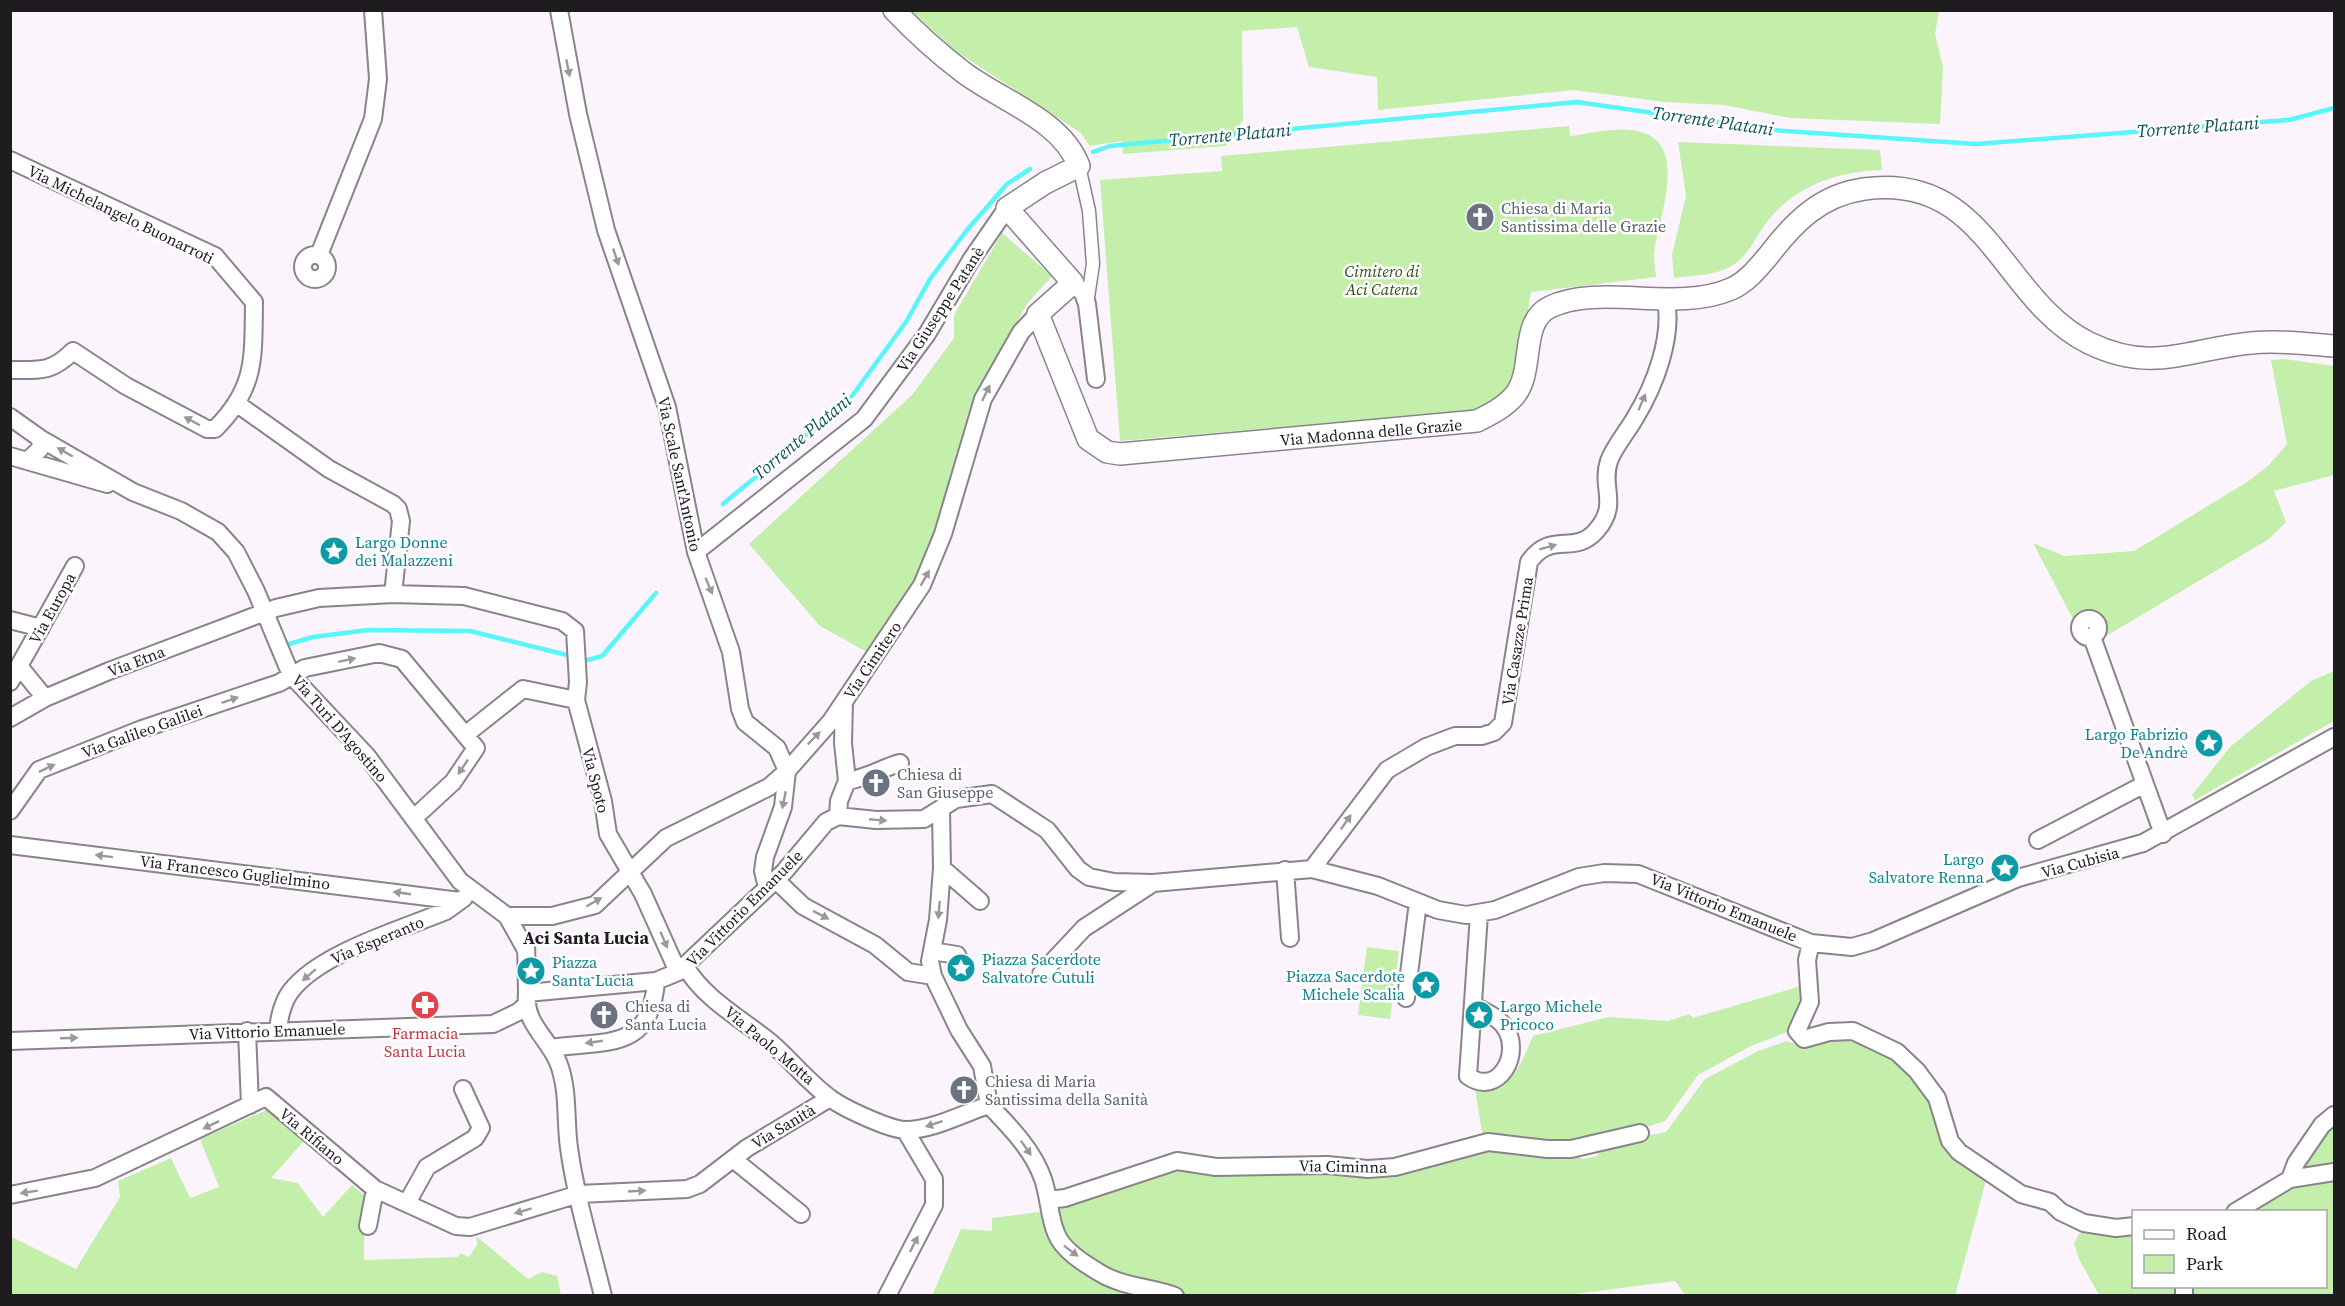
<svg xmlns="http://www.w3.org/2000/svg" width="2345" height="1306" font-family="'Source Serif 4',serif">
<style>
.green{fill:#c3efab}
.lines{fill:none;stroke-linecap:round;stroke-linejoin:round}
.stream{stroke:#58f6fb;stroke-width:4.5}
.pedestrian-casing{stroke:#89838b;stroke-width:15}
.minor-casing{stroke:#89838b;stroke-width:20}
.tertiary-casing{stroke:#89838b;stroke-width:24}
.pedestrian{stroke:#fff;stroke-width:12}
.minor{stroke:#fff;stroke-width:16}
.tertiary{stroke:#fff;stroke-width:21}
.oneway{fill:#9a999a}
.labels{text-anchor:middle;stroke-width:5;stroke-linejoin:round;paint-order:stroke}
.worship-label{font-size:16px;fill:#5b616d;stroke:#fff;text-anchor:start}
.street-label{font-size:16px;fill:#1e1c1f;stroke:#fff}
.park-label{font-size:16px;font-style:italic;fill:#2d5014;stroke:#fff}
.culture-label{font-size:16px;fill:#0d838f;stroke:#fff;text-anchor:start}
.health-label{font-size:16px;fill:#be3a42;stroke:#fff}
.water-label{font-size:18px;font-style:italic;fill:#0c5254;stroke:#fff}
.neighbourhood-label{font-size:18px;font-weight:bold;fill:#1e1c1f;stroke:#fff}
</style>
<rect width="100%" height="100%" fill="#fbf4fd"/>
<path class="green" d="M912,11H1939L1935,34L1943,67L1940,124L1790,118L1724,105L1664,102L1574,90L1378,110L1377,77L1309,67L1297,27L1242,31L1243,120L1226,146L1123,154L1122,141L1090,146L1081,133L954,50Z
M1569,126L1570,136C1589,134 1611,128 1630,130C1694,135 1658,216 1654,254C1654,261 1655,269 1656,277L1531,292C1525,323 1524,366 1503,392C1495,402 1482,406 1471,411L1120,441L1100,180L1222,171L1221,156Z
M1678,142L1880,150L1882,170C1839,171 1798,185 1770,218C1757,233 1750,255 1733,265C1717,276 1693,275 1674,278L1672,255L1686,196Z
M1002,233L1052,276L1027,304L970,407L927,561L867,652L820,626L749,544L912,395L954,338V315Z
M2285,359L2334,366V475L2274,491L2286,522L2269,539L2103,638L2104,625L2096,612H2081L2073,619L2033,543L2064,556L2134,551L2247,482L2268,466L2287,444L2271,360Z
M2334,671V721L2195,800L2192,795L2230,747L2311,681Z
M1367,947L1399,951L1390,1019L1358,1015Z
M1804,985L1805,998L1792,1030L1751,1046L1698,1075L1665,1121L1646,1127L1567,1144L1483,1138L1475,1089C1516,1081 1517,1073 1533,1036L1609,1017L1668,1021L1689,1014L1693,1018Z
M1831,1034L1859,1039L1907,1067L1987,1177L1955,1296H1686L1675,1281L1560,1296L1184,1295L1154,1281L1141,1283L1102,1269V1263C1070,1250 1062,1238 1056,1206L1167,1167L1335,1169L1340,1175L1357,1176L1478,1148L1570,1152L1582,1159L1597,1156L1604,1144L1666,1132L1705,1079L1758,1051L1787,1041C1805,1049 1816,1045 1831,1034Z
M271,1108L304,1141L271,1178L298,1183L323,1217L352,1185L369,1199L364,1225V1260L458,1257L460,1253L469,1257L477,1245L476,1236L528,1279L542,1272L557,1276L561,1295H11L10,1236L76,1269L120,1197L118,1181L171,1158L190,1198L219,1187L200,1139Z
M2334,1121V1164L2301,1170Z
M2334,1177V1295L2187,1296L2188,1287L2326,1286V1212L2241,1211L2297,1183Z
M1046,1211L1052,1241L1163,1296H932L961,1229L992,1231V1218Z
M2083,1227L2105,1235L2133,1232L2134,1286L2180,1287V1295H2099L2079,1259L2074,1243Z"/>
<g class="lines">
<path class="stream" d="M1093,152L1110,146L1577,102L1772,130L1976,144L2289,120L2334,108
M723,504L849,400L906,322L930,279L967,230L1007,184L1030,169
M289,644L313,637L368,630L470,631L567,655
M588,660L602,656L656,593"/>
<g class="pedestrian-casing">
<path id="pedestrian" d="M1079,166L1089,211L1093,264L1087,304"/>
</g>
<g class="minor-casing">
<path id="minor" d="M559,10L578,114L606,230L667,407L696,552L731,652L740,709L745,722L777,748L787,771L783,807L765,857L763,871L767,887
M10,160L215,256L254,302C253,357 257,387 215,429H207L126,386L73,351C51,373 40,370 10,370
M319,255L373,119L378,79L373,10
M303 267a12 12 0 1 1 24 0a12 12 0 1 1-24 0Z
M1073,283L1083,293L1087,304L1096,379
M236,403L329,469L393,504L398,509L401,521L393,594
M10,417L41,439L133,492L181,511L218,532L236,552L256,591L291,675L367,756L460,881L507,916L526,950
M10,456L27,461L40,449L41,439
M27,461L107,484
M696,552L864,419L927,334L971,260L1007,208
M2080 628a9 9 0 1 1 18 0a9 9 0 1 1-18 0Z
M10,620L41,628
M2092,637L2163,834
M19,666L45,698
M10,682L75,566
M844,702L843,743L847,781
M10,718L45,698L109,671L276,608L319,598L393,594L464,596L562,621L575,631L578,682L576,700
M465,735L523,689L576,700L603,801L608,834L643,894L678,972
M847,781C867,778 882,768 900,763
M941,810L942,868L938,920L930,961L933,976L959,1030L982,1066L989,1105
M10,811L39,770L142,729L279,683L305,668L379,653L402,659L476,748L453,782L415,817
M838,816L839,801L847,781
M2038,840L2145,784
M10,845L460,901
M942,868L980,901
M1312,869L1387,770L1426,747L1455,736H1482L1494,732L1503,723L1529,562C1551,530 1574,556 1596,531C1620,504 1600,488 1609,461C1614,447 1627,432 1635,418C1655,385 1673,338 1666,300
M1285,870L1290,938
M776,880L803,906L875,945L908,972L933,976
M507,916H552L595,905L666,838L769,787L787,771L831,721L922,585L943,534L983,399L1021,332L1038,314
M526,940L527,993
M1811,943L1807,960L1810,1002L1797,1031L1804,1039L1829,1032L1853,1031L1897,1052L1917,1071L1937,1098L1950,1141L1959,1152L2021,1194L2050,1202L2061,1212L2084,1223L2116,1228L2134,1226
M932,951L957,955L962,966
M685,966C704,999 742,1019 770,1042C791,1060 808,1082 830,1098C843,1108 890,1130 906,1130C933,1130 964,1113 989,1105
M1041,974L1084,928L1153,883
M1406,998L1418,902
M1473,1005C1483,1011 1498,1017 1504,1026C1524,1053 1498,1098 1468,1076L1479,914
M278,1030C279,1018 283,1001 291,991C320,953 402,929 446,911L464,898
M247,1031L250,1105
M10,1041L493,1024L518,1012L526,1005
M550,1048C606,1040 651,1052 656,981
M989,1105C1010,1127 1033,1150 1043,1179C1049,1196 1049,1216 1056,1233C1062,1250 1085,1264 1100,1273C1123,1287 1151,1287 1175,1296
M733,1159L801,1214
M2290,1179L2334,1172
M10,1195L95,1178L266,1097L375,1189L456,1226L470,1227L579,1194L687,1189L700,1184L747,1148L830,1098
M1048,1200L1065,1198L1177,1161L1216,1167L1327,1165L1368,1169L1395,1167L1488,1142L1547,1149H1571L1640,1133
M407,1203L427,1167L475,1138L481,1128L463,1089
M2235,1212L2290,1179L2296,1163L2322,1125L2334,1115
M368,1226L375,1189
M603,1296C591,1247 576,1198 569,1148C565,1120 569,1089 558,1062C547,1036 524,1024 527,993L656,981L678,972L784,872L826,822L838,816L876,820L924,819L956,799L992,794L1047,830L1078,869L1089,877L1114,882L1153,883L1312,869L1378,886L1438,910L1466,915L1495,910L1579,877L1604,873L1638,874L1811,943L1852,947L1873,941L2018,878L2143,843L2334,737
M887,1296L934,1205V1179L905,1130
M2184,1296V1286"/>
</g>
<g class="tertiary-casing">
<path id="tertiary" d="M894,10C916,33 938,53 963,72C1001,101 1061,119 1079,166L1045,183L1007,208L1073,283L1038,314L1088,439L1107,452L1120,454L1477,421C1491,414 1505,407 1515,395C1535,370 1519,322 1550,307C1600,283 1675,313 1731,289C1747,282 1758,268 1769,255C1794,222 1821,195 1864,189C1988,172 2001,300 2089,343C2153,374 2188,349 2251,343C2279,340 2307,344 2334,346"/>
</g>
<use href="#pedestrian" class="pedestrian"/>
<use href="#minor" class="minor"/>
<use href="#tertiary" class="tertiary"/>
</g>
<defs><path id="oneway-solid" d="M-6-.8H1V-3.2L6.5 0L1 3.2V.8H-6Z" transform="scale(1.5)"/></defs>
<g class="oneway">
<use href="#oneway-solid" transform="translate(568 68) rotate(79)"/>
<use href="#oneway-solid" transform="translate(616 257) rotate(71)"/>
<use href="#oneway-solid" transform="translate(986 393) rotate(-64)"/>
<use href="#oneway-solid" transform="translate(1642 402) rotate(-67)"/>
<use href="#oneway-solid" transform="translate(192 421) rotate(-152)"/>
<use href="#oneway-solid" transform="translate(65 452) rotate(-150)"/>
<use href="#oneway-solid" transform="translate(1548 547) rotate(-15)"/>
<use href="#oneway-solid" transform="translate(925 578) rotate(-61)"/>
<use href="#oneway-solid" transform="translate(709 586) rotate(67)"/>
<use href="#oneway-solid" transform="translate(347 660) rotate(-12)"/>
<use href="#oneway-solid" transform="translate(230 700) rotate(-19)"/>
<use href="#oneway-solid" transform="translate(814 738) rotate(-46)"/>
<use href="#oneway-solid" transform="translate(463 767) rotate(124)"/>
<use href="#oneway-solid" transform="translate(47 768) rotate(-25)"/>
<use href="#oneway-solid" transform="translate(784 800) rotate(101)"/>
<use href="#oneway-solid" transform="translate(878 820) rotate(5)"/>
<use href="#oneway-solid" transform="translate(1346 822) rotate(-55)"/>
<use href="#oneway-solid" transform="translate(104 856) rotate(-173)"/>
<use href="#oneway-solid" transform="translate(402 893) rotate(-172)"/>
<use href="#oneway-solid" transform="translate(594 902) rotate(-30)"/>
<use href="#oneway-solid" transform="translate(939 910) rotate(95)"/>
<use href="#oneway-solid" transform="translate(821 915) rotate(27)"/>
<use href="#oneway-solid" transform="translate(664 940) rotate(67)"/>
<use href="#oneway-solid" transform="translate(309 975) rotate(139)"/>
<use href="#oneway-solid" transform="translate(69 1038) rotate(-2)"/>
<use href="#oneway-solid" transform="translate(594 1042) rotate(172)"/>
<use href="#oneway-solid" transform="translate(934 1124) rotate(162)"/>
<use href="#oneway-solid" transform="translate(211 1125) rotate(154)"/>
<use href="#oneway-solid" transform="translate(1026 1148) rotate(55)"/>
<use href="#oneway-solid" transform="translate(637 1191) rotate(-3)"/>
<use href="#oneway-solid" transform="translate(29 1192) rotate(171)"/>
<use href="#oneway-solid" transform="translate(523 1211) rotate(163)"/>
<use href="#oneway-solid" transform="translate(914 1244) rotate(-63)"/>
<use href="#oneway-solid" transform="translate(1071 1251) rotate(37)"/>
</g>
<defs>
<g id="church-disc" transform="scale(1.5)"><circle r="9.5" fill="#6b7280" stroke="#fff"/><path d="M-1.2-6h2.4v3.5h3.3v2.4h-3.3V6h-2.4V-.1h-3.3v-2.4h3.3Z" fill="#fff"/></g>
<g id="sight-disc" transform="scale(1.5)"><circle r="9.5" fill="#0f9aa8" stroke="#fff"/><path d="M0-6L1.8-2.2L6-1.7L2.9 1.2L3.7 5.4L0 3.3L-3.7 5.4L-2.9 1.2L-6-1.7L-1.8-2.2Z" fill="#fff"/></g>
<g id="pharmacy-disc" transform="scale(1.5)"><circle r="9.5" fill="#e0444e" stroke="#fff"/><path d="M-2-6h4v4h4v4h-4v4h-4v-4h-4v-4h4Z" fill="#fff"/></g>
</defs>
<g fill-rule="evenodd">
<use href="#church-disc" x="1480" y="217"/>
<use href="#sight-disc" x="334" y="551"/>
<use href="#sight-disc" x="2209" y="743"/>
<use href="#church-disc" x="876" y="783"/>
<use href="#sight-disc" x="2005" y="868"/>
<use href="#sight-disc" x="961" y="968"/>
<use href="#sight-disc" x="531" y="971"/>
<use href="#sight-disc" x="1426" y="985"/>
<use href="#pharmacy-disc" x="425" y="1005"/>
<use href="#church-disc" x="604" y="1015"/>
<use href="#sight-disc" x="1479" y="1015"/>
<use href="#church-disc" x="964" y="1090"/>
</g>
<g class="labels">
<g class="worship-label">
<text x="1501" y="214">Chiesa di Maria<tspan x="1501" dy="18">Santissima delle Grazie</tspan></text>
<text x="897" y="780">Chiesa di<tspan x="897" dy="18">San Giuseppe</tspan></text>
<text x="625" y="1012">Chiesa di<tspan x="625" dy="18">Santa Lucia</tspan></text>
<text x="985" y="1087">Chiesa di Maria<tspan x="985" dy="18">Santissima della Sanità</tspan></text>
</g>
<g class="street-label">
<text transform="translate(121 214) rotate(26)" y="6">Via Michelangelo Buonarroti</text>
<text transform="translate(940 309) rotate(-57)" y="6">Via Giuseppe Patanè</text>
<text transform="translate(1371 432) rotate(-5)" y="6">Via Madonna delle Grazie</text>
<text transform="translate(680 474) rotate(78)" y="6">Via Scale Sant'Antonio</text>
<text transform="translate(52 608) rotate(-61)" y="6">Via Europa</text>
<text transform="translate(1517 641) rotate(-81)" y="6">Via Casazze Prima</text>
<text transform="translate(872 660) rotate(-56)" y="6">Via Cimitero</text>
<text transform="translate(136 661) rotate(-21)" y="6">Via Etna</text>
<text transform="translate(340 728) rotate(49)" y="6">Via Turi D'Agostino</text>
<text transform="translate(142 731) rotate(-20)" y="6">Via Galileo Galilei</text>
<text transform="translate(596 780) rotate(76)" y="6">Via Spoto</text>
<text transform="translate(2080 862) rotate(-15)" y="6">Via Cubisia</text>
<text transform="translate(235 872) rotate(7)" y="6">Via Francesco Guglielmino</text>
<text transform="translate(1724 907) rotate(22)" y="6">Via Vittorio Emanuele</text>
<text transform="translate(744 908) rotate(-45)" y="6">Via Vittorio Emanuele</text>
<text transform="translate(377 940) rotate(-23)" y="6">Via Esperanto</text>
<text transform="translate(267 1031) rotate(-2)" y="6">Via Vittorio Emanuele</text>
<text transform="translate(770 1045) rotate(40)" y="6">Via Paolo Motta</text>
<text transform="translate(783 1126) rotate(-31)" y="6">Via Sanità</text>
<text transform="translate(312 1136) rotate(40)" y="6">Via Rifiano</text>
<text transform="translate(1343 1166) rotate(1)" y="6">Via Ciminna</text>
</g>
<g class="park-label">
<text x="1382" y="277">Cimitero di<tspan x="1382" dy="18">Aci Catena</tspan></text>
</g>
<g class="culture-label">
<text x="355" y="548">Largo Donne<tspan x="355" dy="18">dei Malazzeni</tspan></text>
<text x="2188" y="740" text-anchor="end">Largo Fabrizio<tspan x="2188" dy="18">De Andrè</tspan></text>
<text x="1984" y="865" text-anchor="end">Largo<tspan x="1984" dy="18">Salvatore Renna</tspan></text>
<text x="982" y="965">Piazza Sacerdote<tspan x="982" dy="18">Salvatore Cutuli</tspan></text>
<text x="552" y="968">Piazza<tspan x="552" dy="18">Santa Lucia</tspan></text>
<text x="1405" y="982" text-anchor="end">Piazza Sacerdote<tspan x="1405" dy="18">Michele Scalia</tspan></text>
<text x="1500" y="1012">Largo Michele<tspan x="1500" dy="18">Pricoco</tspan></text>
</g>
<g class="health-label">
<text x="425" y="1039">Farmacia<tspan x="425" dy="18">Santa Lucia</tspan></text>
</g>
<g class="water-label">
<text transform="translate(1713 121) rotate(8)" y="6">Torrente Platani</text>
<text transform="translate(2198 127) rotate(-4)" y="6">Torrente Platani</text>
<text transform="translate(1230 135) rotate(-5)" y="6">Torrente Platani</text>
<text transform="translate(802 437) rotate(-40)" y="6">Torrente Platani</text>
</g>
<g class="neighbourhood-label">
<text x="586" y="944">Aci Santa Lucia</text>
</g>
</g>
<rect width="2345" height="1306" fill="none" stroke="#1e1c1f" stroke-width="24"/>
<rect x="2132" y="1210" width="195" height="78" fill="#ffffff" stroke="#a5a4a5" stroke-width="1.5"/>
<rect x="2144" y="1230" width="30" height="9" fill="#ffffff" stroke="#a5a4a5" stroke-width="1.5"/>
<text x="2186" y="1240" font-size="18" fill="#1e1c1f">Road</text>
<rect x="2144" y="1255" width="30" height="18" fill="#c3efab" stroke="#a5a4a5" stroke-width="1.5"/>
<text x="2186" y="1270" font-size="18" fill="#1e1c1f">Park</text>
</svg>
